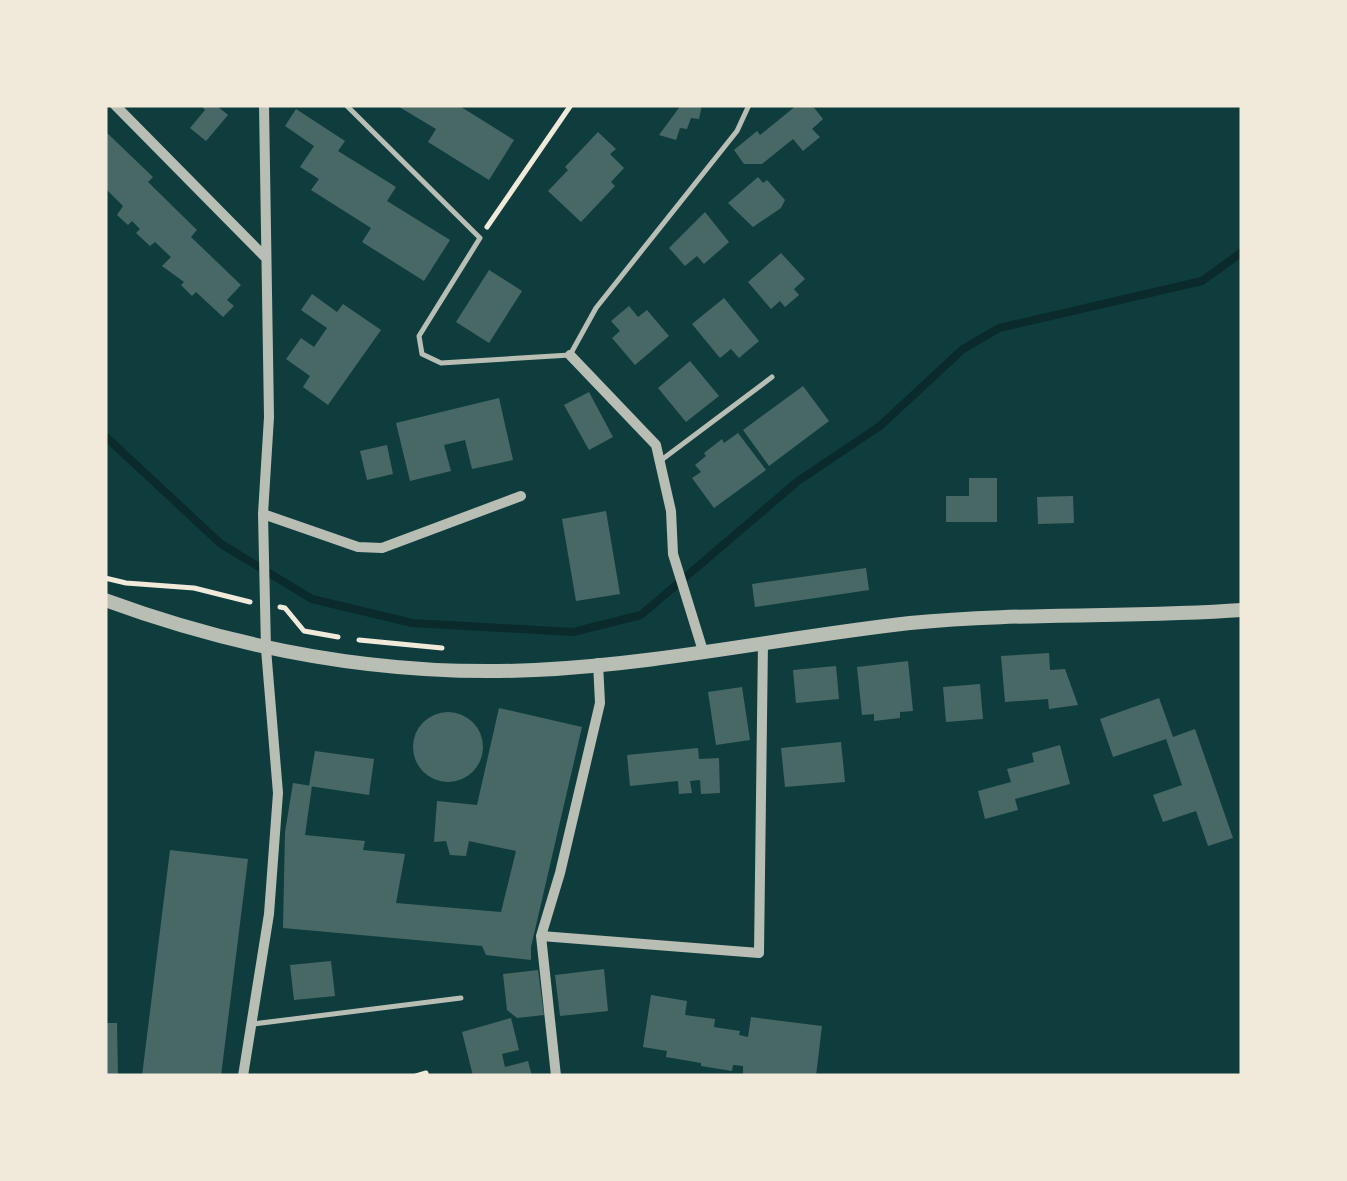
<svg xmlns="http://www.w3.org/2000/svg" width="1347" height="1181" font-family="Manrope,sans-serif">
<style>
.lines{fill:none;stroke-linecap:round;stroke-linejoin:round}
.stream{stroke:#0a2a2b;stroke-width:8}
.building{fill:#486865}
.path{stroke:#f1e9da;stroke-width:5}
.service{stroke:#b8beb3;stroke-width:5}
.minor{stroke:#b8beb3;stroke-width:10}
.tertiary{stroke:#b8beb3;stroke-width:14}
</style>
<rect width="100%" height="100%" fill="#0f3d3e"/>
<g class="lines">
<path class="stream" d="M105,436L221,544L312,599L412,623L573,632L641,615L798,481L880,426L963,349L999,328L1202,281L1242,252"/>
</g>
<path class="building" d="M200,105H216L228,115L206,141L190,128L205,110Z
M396,105H458L514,140L489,180L428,142L436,129Z
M681,105H702L699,119L691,118L687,129L680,128L676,140L659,135Z
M797,105H812L823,119L812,129L820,137L803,151L793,139L762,164H744L734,150L757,131L760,135Z
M296,109L345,141L338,151L396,187L387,201L450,240L424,281L362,242L371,228L311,190L319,179L300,167L314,146L285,126Z
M105,131L153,177L148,182L197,230L191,237L241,285L227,300L234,306L223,317L196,292L192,296L181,285L184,282L162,266L171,257L155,242L150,246L136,233L140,229L132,221L128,225L117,215L123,206L105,188Z
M598,132L616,149L610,154L624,168L611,182L615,186L581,222L548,191L568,170L565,167Z
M758,177L763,183L767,180L785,200L781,208L753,227L728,203Z
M705,212L729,242L704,264L697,256L685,266L669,248Z
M781,253L805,279L794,289L799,295L785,307L780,301L771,309L748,282Z
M489,270L522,291L489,343L456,322Z
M312,294L337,312L343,304L381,330L328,405L303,387L310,376L286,359L301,338L314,347L327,328L301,310Z
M724,298L759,341L739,358L731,349L720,358L692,324Z
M629,306L638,317L647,310L669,336L635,365L612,338L620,331L611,321Z
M690,361L719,396L686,422L658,388Z
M803,386L829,421L769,466L743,430Z
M589,392L613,437L589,450L564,405Z
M499,398L513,460L472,469L465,440L444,445L451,471L410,481L396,423Z
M738,433L766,470L714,508L692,478L701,472L695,465L706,456L704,453L722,439L724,443Z
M387,445L393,474L367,480L360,451Z
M969,478H997V522H946V496H969Z
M1073,496L1074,523L1038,524L1037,497Z
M606,511L620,594L576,601L562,519Z
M866,568L869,590L755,607L752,584Z
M1049,653L1050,670L1065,669L1078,705L1049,709L1048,699L1005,702L1001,656Z
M908,661L913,711L900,712V718L874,721V714L862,715L857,667Z
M836,666L839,699L796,703L793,670Z
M980,684L983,719L946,722L943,687Z
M742,687L750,740L716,745L708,692Z
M1159,698L1173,737L1195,729L1233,838L1208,846L1196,811L1163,822L1153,795L1182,785L1166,739L1113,757L1100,719Z
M499,708L582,727L531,947V960L486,955L482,946L283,928L285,832L293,783L312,786L305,835L365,841L363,850L405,854L396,903L501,912L516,851L469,841L466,856L450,855L446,841L434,842L437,801L477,805Z
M413 747a35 35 0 1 1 70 0a35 35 0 1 1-70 0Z
M841,742L845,782L785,787L781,748Z
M1060,745L1070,784L1015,799L1018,810L985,819L978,791L1011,782L1007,769L1034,762L1032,753Z
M698,748L699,759L719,758L720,793L701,794L700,780L690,781L692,793L679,794L678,781L630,786L627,755Z
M315,751L374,759L369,795L309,786Z
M170,850L248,859L221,1076H142Z
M331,961L335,996L294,1000L290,965Z
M604,969L608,1011L560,1016L555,975Z
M538,970L544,1015L517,1018L507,1010L503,974Z
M651,995L687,1001L685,1015L715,1019L714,1027L740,1031L739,1035L748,1037L751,1017L822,1026L816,1076H743V1066L733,1065L732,1071L701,1066V1063L666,1057L667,1051L643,1047Z
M511,1018L519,1050L502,1054L505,1067L528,1061L532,1076H473L462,1032Z
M105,1023H117L118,1076H105Z"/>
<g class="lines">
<path class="path" d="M487,227L571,105
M105,578L126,583L194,588L250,602
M280,607L285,608L304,631L338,637
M359,640L442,648
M416,1076L426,1073"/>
<path class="service" d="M346,105L480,238L419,336L422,354L441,363L570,355L596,308L737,131L749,105
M660,461L772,377
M253,1024L461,998"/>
<path class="minor" d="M115,105L265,257
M570,355L656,445L671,511L673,554L703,651
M263,514L358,547L382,548L521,496
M541,936L560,873L600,703L598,663
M243,1076L269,914L278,793L266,649L263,514L269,417L264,105
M556,1076L541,936L759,953L763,642"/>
<path class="tertiary" d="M105,600C244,651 386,677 535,670C660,664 785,637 910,623C1020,612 1131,618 1242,610"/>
</g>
<rect width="1347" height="1181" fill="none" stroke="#f1e9da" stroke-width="215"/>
</svg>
